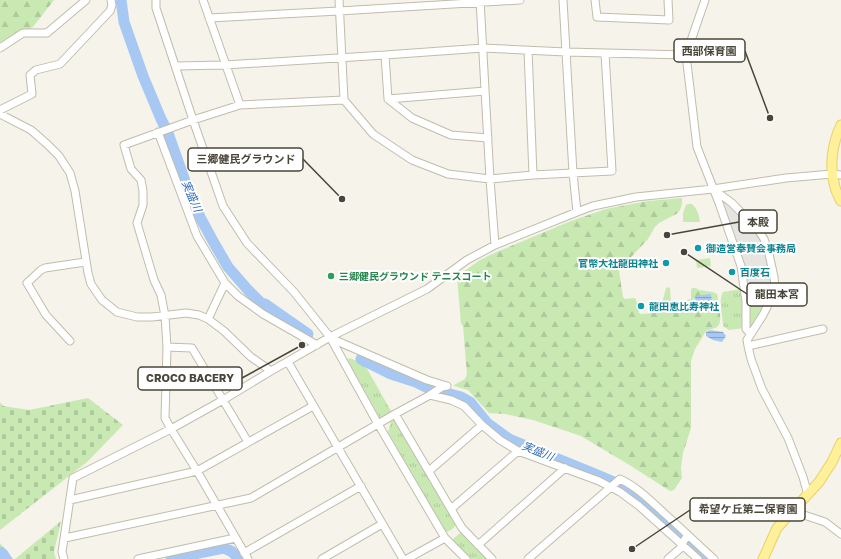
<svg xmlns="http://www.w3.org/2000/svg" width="841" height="559" font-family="'Golos Text','Noto Sans JP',sans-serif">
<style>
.grass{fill:url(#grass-tufts)}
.forest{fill:url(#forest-firs)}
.cemetery{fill:url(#cemetery-stones)}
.garden{fill:#c9e9b3}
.parking{fill:#e7e5e1}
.water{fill:url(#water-rules)}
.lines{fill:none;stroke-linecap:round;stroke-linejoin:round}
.river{stroke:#a6c8f2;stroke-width:11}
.minor-casing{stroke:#c1bdac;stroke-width:9}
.major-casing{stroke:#e5d268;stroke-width:11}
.minor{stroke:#fff;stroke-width:7}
.major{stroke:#fff099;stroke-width:9}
.culture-dot{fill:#0f9aa8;stroke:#fff;stroke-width:1.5}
.leisure-dot{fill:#2e9e5b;stroke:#fff;stroke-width:1.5}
.labels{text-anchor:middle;stroke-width:4;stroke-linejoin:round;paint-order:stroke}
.culture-label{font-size:10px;font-weight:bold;fill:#0d838f;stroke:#fff;text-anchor:start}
.leisure-label{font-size:10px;font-weight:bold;fill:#27864d;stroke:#fff;text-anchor:start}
.water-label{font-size:11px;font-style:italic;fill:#2f6ab8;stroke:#fff}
.leader{fill:none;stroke:#494538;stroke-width:1.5}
.callout-dot{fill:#494538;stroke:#fff;stroke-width:1.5}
.callout{fill:#fff;stroke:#494538;stroke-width:1.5}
.callout-label{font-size:11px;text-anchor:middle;font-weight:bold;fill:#494538}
</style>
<defs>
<pattern id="grass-tufts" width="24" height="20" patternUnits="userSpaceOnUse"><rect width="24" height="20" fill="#c9e9b3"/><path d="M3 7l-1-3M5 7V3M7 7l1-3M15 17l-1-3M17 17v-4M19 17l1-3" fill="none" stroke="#aec99b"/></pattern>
<pattern id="forest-firs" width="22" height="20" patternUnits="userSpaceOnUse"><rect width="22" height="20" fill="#c9e9b3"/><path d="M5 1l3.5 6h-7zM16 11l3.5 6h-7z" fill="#aec99b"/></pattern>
<pattern id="cemetery-stones" width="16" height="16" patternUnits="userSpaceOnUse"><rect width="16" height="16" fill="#c9e9b3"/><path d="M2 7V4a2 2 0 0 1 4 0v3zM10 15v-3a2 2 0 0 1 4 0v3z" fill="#aec99b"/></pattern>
<pattern id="water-rules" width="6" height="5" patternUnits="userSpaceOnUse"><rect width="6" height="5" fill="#a6c8f2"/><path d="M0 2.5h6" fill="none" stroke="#89a4c5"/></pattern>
</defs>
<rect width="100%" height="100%" fill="#f5f3ea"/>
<path class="grass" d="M741,289L744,328L729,330L723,326C723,316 718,300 723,292Z
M766,302L752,325L748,326L749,305Z
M350,358L365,365L366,367L391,411L390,414L383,418H380L347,359Z
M396,420L456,524C455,528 450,531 446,532L388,432L391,421Z
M460,533H462L488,559H471L453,541V539Z"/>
<path class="forest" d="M0,0H54L33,27L0,46Z
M682,198V204L680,210L678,213L659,223L655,227L648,239L621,268L619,271L623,297L625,299L634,298L636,299L639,313L641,314L654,313L661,307L666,288L669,287L670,289L671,302L673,303L691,299V289L693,288H696L699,290L713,292L717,294C718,301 723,321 718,326C716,329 709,329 706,331L695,349L691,361V428L683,453L681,467L682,478L674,490L670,491L631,466L581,436L533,420L505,414L489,413L468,390L454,386V385L465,379L467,374L463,326L461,324L457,276L460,274L480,260L492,254L571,221L606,209L648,201Z"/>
<path class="cemetery" d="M88,398L123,425L87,462L0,530V402L3,406L29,410Z
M61,521L54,552L56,559H15Z
M0,543L13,559H0Z"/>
<path class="garden" d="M688,204H692C697,209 699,214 700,222H683V213L686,205Z
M710,258L711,266L697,268L696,260Z"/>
<path class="parking" d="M721,200H723L737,212L757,234L762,241L772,284L766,301L748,304Z"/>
<path class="water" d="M711,294L713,311L697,312L695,296Z
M710,330L723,332L726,336L722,342L713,340L706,336V332Z"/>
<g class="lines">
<path class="river" d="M121,0L124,22L143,76L161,119L168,133L186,184L200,217L214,243L228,267L248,290L261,303L265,304L308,334
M361,359L391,374L416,382L428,388L461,397L470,402L487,423L509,439L595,474L621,485L659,516L707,559
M0,552L3,554L6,559
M171,559L223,548C230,550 234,552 238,559"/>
<g class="minor-casing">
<path id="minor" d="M156,0V8L193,120L223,206L247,243L294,292L330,337L378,424L445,538L466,559
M203,0L240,105
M480,0L490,179L495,245
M563,0L573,173L577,212
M595,0L597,17L669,20L668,0
M705,0L686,55L697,147L719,203L741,266L746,302V329L751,334
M209,18L339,11L520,0
M0,48L23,33H47L86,0
M528,50L533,175
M385,55L388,99L412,118L451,135L488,138
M176,66L225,65L385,55L483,48L566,52L686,55
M388,99L485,91
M344,100L373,134L412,160L448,174L490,179L533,175L612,171L605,53
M0,110L32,94L30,75L36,70L60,64L110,11L112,5L111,0
M0,114L31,130L47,144L59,156L70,173L75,191L88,273L91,284L102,300L117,312L137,317H152L186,313L199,315L208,319L224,331L251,357L271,371
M158,132L197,236L225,283L238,296L263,314L317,345
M713,189L732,203L759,231L764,239L769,254L774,277L775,287L770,301L763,315L747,340L748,346L751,359L762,389L779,421L788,438L803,477L808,495
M208,319L225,283
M330,338L427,380L447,386
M70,341L46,315L27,283L41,270L45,268L85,262
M748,346L823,329
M167,347L192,348L248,442
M288,362L403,559
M430,395L451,400L464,406L482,425L500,440L518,451L599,481L620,492L639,506L698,559
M395,414L462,528L492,559
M429,471L482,425
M70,500L197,471L313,406
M451,509L518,451
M792,511L825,522L841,534
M65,538L251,498L395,414L430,395L442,387L447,386
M478,545L565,468
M244,553L361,486
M64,559L62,552L73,478L171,429L223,400L271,371L330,337L427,289L467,260L495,245L577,212L593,206L636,197L713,189L786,178L832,174L841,175
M138,559L235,538
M248,559L197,471L171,429L165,418L167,347L165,316L161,295L154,280L137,223L143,205V191L141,180L131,169L124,145L193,120L240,105L344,100L339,0
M322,559L382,524
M407,559L445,538
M528,559L620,479C637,487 650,500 664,513C681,528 697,544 714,559
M668,559L683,546V542L688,535"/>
</g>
<g class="major-casing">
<path id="major" d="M841,125C832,144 829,167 835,187C836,192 839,197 841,201
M763,559L777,528L819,482L832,462L841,443"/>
</g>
<use href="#minor" class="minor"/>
<use href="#major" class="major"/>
</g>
<g class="culture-dot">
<circle cx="698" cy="248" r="4"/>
<circle cx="666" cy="263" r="4"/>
<circle cx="732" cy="272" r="4"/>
<circle cx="641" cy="306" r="4"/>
</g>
<circle class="leisure-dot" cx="331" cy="276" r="4"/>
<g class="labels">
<g class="culture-label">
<text x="706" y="252">御造営奉賛会事務局</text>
<text x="658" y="267" text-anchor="end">官幣大社龍田神社</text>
<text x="740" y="276">百度石</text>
<text x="649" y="310">龍田恵比寿神社</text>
</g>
<g class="leisure-label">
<text x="339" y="280">三郷健民グラウンド テニスコート</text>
</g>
<g class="water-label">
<text transform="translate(192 196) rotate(66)" y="4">実盛川</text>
<text transform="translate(538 451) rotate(22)" y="4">実盛川</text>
</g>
</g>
<path class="leader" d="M770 118L745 51M342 199L303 159M667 235L739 222M684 252L747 294M302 345L242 378M632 549L690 510"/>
<g class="callout-dot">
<circle cx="770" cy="118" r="4"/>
<circle cx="342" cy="199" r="4"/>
<circle cx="667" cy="235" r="4"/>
<circle cx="684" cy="252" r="4"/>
<circle cx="302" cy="345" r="4"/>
<circle cx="632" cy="549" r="4"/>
</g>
<g class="callout">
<rect x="674" y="39" width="71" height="23" rx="4"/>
<rect x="188" y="148" width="115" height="23" rx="4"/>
<rect x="739" y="210" width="38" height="23" rx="4"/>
<rect x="747" y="283" width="60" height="23" rx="4"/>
<rect x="138" y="367" width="104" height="23" rx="4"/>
<rect x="690" y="498" width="115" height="23" rx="4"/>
</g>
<g class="callout-label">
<text x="709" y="55">西部保育園</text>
<text x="246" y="163">三郷健民グラウンド</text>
<text x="758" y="226">本殿</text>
<text x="777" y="298">龍田本宮</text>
<text x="190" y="382">CROCO BACERY</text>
<text x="748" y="513">希望ケ丘第二保育園</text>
</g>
</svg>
